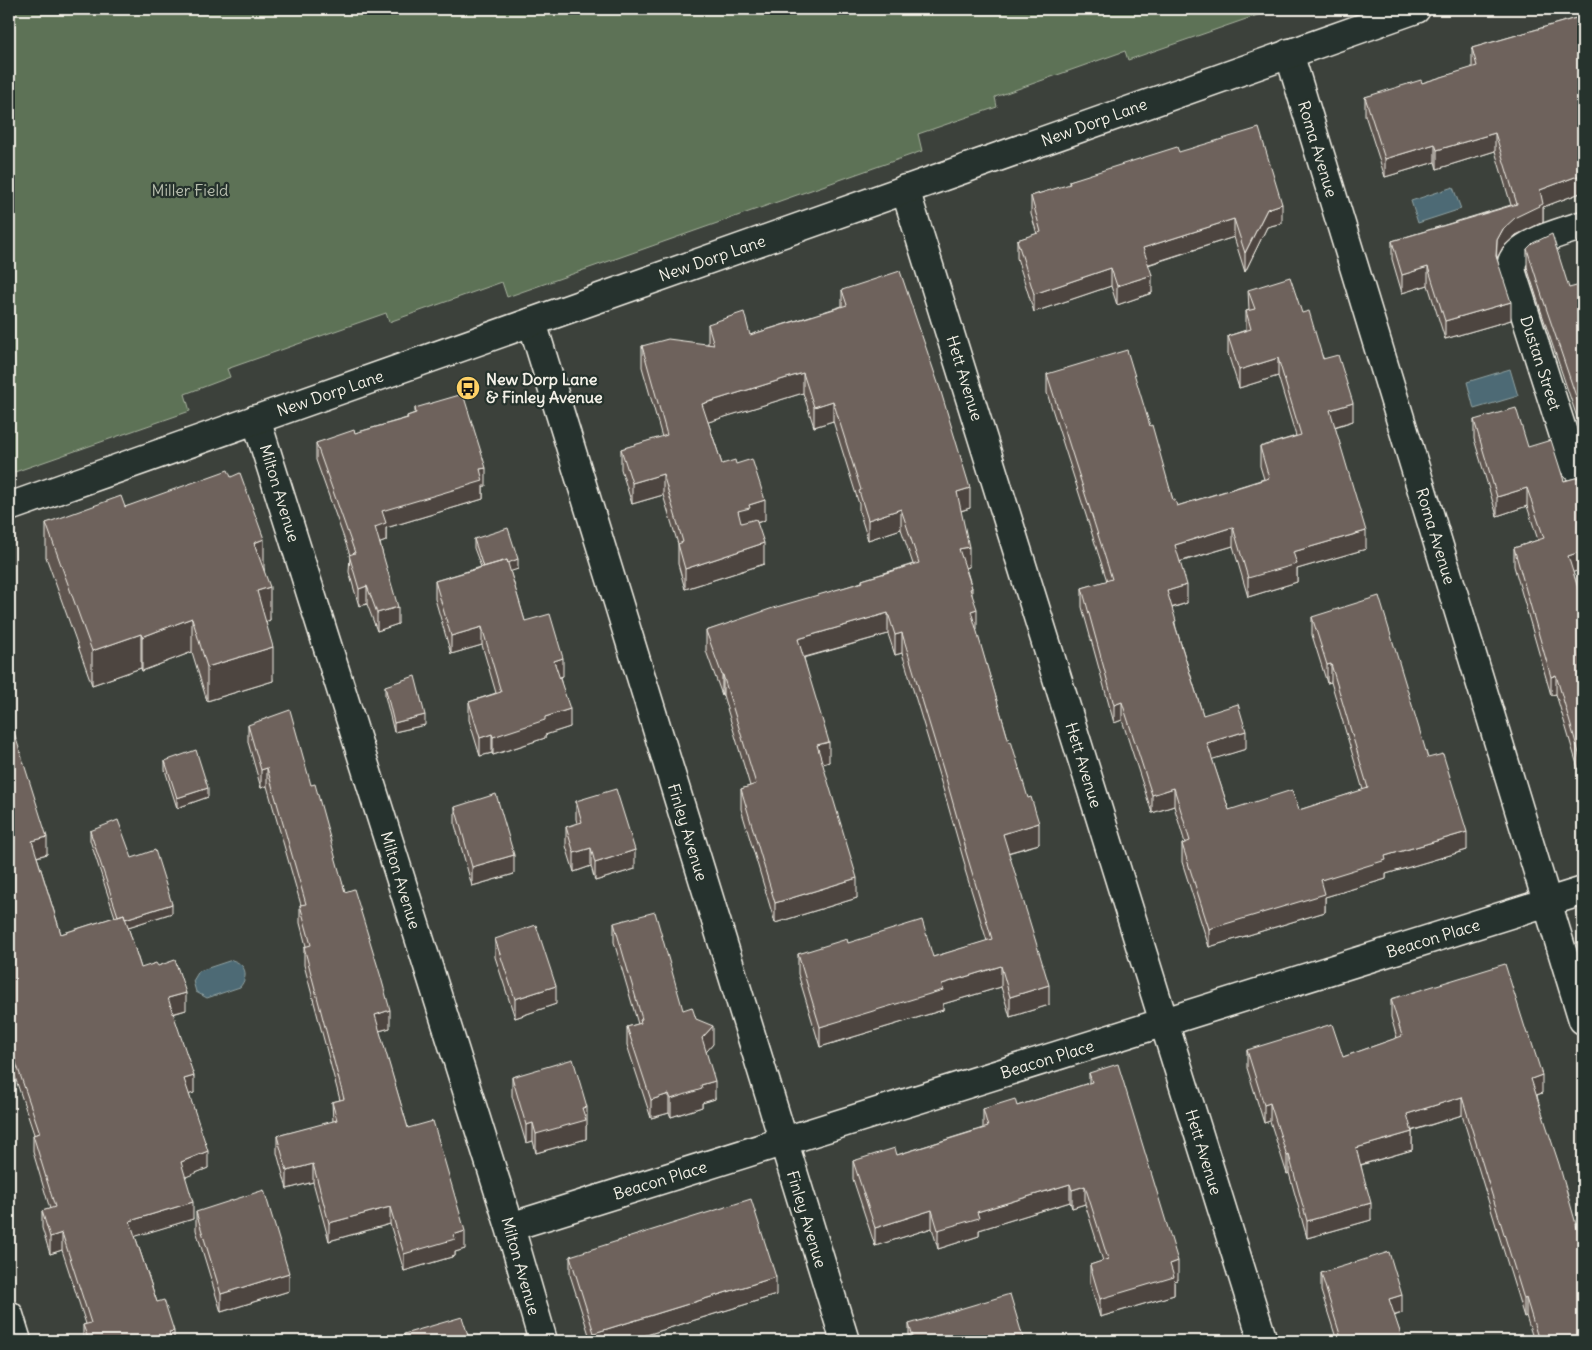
<svg xmlns="http://www.w3.org/2000/svg" width="1592" height="1350" font-family="Delius,sans-serif">
<style>
.green{fill:#5d7256;stroke:#a8b29f}
.water{fill:#4d6b74;stroke:#90a1a2}
.lines{fill:none;stroke-linecap:round;stroke-linejoin:round}
.minor-casing{stroke:#f4f1e8;stroke-width:31}
.tertiary-casing{stroke:#f4f1e8;stroke-width:31}
.minor{stroke:#26332d;stroke-width:28}
.tertiary{stroke:#26332d;stroke-width:28}
.wall{fill:#5f544f;stroke:#f4f1e8}
.shaded-wall{fill:#4d4540;stroke:#f4f1e8}
.building{fill:#6e625c;stroke:#f4f1e8}
.labels{text-anchor:middle;stroke-width:4.5;stroke-linejoin:round;paint-order:stroke}
.street-label{font-size:16px;fill:#f4f1e8;stroke:#26332d}
.park-label{font-size:16px;fill:#b8beae;stroke:#26332d}
.poi-label{font-size:16px;font-weight:bold;fill:#f4f1e8;stroke:#26332d;text-anchor:start}
</style>
<rect width="100%" height="100%" fill="#3c413b"/>
<filter id="ink" filterUnits="userSpaceOnUse"><feTurbulence type="fractalNoise" baseFrequency=".02" numOctaves="2"/><feDisplacementMap in="SourceGraphic" scale="10" xChannelSelector="R" yChannelSelector="G"/><feConvolveMatrix kernelMatrix="1 2 1 2 8 2 1 2 1" color-interpolation-filters="sRGB"/></filter>
<g filter="url(#ink)">
<path class="green" d="M9,9H1275L1128,60L1125,51L995,97L997,107L918,134L922,151L507,297L502,282L389,322L386,313L227,369L230,377L185,394L190,411L9,474Z"/>
<path class="water" d="M1453,187L1461,209L1418,223L1411,201Z
M1510,369L1518,396L1474,409L1467,382Z
M232,960C246,964 249,976 240,987L207,998L196,992L193,981L199,971Z"/>
<g class="lines">
<g class="minor-casing">
<path id="minor" d="M1289,53L1583,1020
M905,189L1263,1341
M1583,225C1565,232 1519,242 1512,262C1511,265 1512,270 1512,273L1573,464L1576,468L1583,471
M532,322L845,1341
M256,419L510,1227L543,1341
M510,1227L1583,891
M9,1315L17,1341"/>
</g>
<g class="tertiary-casing">
<path id="tertiary" d="M9,507L1416,9"/>
</g>
<use href="#minor" class="minor"/>
<use href="#tertiary" class="tertiary"/>
</g>
<path class="wall" d="M1583,16V192L1543,207V222L1516,235L1503,247L1497,258L1511,320L1445,339L1428,285L1402,293L1392,259V241L1511,205L1495,151L1437,169L1435,162L1385,177L1365,115V97L1422,83L1472,68V48Z
M1179,152L1282,223L1267,227L1245,272L1234,237L1148,265L1152,293L1117,305L1111,286L1034,312L1017,258V240L1037,234L1031,214V196L1069,185V181Z
M1527,249L1569,288L1583,296V435L1541,311L1527,267Z
M842,290L970,508L961,511L969,567L966,568L972,588V596L976,630L1039,844L1008,853L1049,1005L1010,1017L1001,987L943,1004V1010L820,1047L798,974V954L848,943L933,957L987,941L965,870V865L947,802L902,653L895,655L888,634L804,658L829,762L822,764L857,898L775,923L741,809V789L750,786L723,695H722L706,651V631L862,582V580L913,564L901,529L868,540L859,511V504L833,421L814,427L803,393L708,422L722,464L765,520L757,523L764,564L685,589L678,564V544L663,495L632,504L621,469V449L662,437L642,367V346L708,344V324L750,335L842,306Z
M1248,290L1302,313L1353,421L1335,427L1366,549L1297,569V582L1248,597L1233,546L1180,562L1187,603L1172,608L1176,628L1203,715L1246,749L1212,759L1229,810H1299L1363,790L1331,682L1327,683L1312,635V617L1428,758L1467,850L1386,874V879L1325,897V912L1209,947L1182,862V844L1185,843L1174,806L1152,813L1122,720L1114,723L1082,607V588L1107,581L1047,393V374L1150,426L1173,500L1177,506L1264,479L1260,466V447L1296,436L1278,376L1239,388L1228,354V336L1246,330V311L1249,310Z
M415,408L486,486H483V499L386,528V541L380,543L398,624L377,631L367,604L359,606L349,572L350,555L316,460V443L355,433L407,418V416L415,413Z
M1474,420L1528,447L1564,481L1583,476V569L1573,572L1583,604V785L1556,694L1551,695L1514,566V548L1538,540L1527,506L1497,516L1474,439Z
M231,477L264,569L270,620L266,622L273,681L207,701L192,652L142,671L141,668L92,685L46,557V523L125,507Z
M474,539L518,569L510,571L525,621L563,676L560,677L570,727L545,735V738L493,755L492,753L480,756L469,720V702L496,693L482,645L451,654L435,599V581L481,567L474,548Z
M385,686L425,725L394,732L385,696Z
M248,725L311,785L345,892L390,1028L379,1031L408,1128L465,1249L455,1252V1256L404,1271L390,1224L329,1241L313,1182L287,1189L277,1153V1136L333,1122L332,1102L340,1100L304,965V947L306,946L300,923V905H301L267,786L261,788L248,742Z
M9,727L47,854L37,857L61,934L115,917L90,840V831L132,858L172,913L128,927L141,968L186,1010L173,1014L194,1093L189,1094L208,1168L185,1177L193,1219L135,1236L157,1302L174,1341H83V1325L86,1324L62,1250L50,1254L42,1228V1211L50,1209L33,1152V1135L34,1134L9,1059Z
M165,761L208,797L177,808L165,770Z
M576,801L635,869L595,881L591,866L574,872L566,846V827L577,823L576,819Z
M455,807L514,874L472,886L455,825Z
M614,923L683,1010L696,1019L713,1044L706,1052L715,1099L702,1103V1107L671,1117L669,1113L651,1118L627,1045V1027L638,1024L614,942Z
M495,939L556,1004L515,1018L495,957Z
M1391,999L1542,1093L1537,1095L1583,1341H1534L1526,1316L1524,1317L1462,1115L1412,1131V1150L1361,1165L1371,1220L1307,1238L1289,1173L1287,1174L1270,1121L1264,1123L1247,1068V1050L1343,1057L1397,1038L1391,1017Z
M1089,1073L1178,1280L1174,1281V1295L1100,1317L1090,1283V1265L1103,1261L1085,1204L1072,1208L1070,1202L979,1230V1236L938,1249L932,1228L875,1246L853,1179V1161L897,1155L983,1128V1109L1017,1106L1089,1083Z
M512,1077L587,1125L586,1126V1139L536,1153L533,1141L526,1143L512,1096Z
M196,1212L289,1291L221,1312L196,1230Z
M570,1256L776,1295L627,1341H591L570,1275Z
M1321,1273L1402,1313L1394,1316L1403,1341H1337L1321,1291Z
M909,1324L1024,1341H909Z"/>
<path class="shaded-wall" d="M1495,133V151L1437,169V150Z
M1435,144V162L1385,177V159Z
M1583,174V192L1543,207V222L1516,235L1503,247L1497,258L1496,274L1497,240L1503,229L1540,190Z
M1282,204V223L1267,227L1245,272V253L1267,209Z
M1234,219V237L1143,266V248Z
M1428,267V285L1402,293V275Z
M1111,268V286L1034,312V294Z
M1152,275V293L1117,305V286Z
M1511,302V320L1445,339V321Z
M1278,358V376L1239,388V370Z
M803,373V393L702,424V404Z
M833,401V421L814,427V407Z
M1353,403V421L1330,428V410Z
M486,468V486H483V499L386,528V541L375,545V527L382,511L480,469Z
M663,474V495L632,504V483Z
M970,488V508L957,512V492Z
M1527,488V506L1497,516V497Z
M765,500V520L750,525L738,532V511L749,505Z
M901,509V529L868,540V520Z
M1233,527V546L1175,563V545Z
M1366,531V549L1297,569V582L1248,597V578L1293,552Z
M264,539V573L254,543Z
M764,543V564L685,589V569Z
M969,547V567L959,569V549Z
M1583,551V569L1568,574V556Z
M518,559V569L485,580V570Z
M1187,585V603L1167,609V591Z
M367,586V604L359,606V589Z
M270,587V620L257,625V591Z
M398,607V624L377,631V613Z
M977,609V630L971,632V611Z
M888,613V634L798,659V639Z
M192,618V652L142,671V637Z
M482,627V645L451,654V636Z
M902,633V653L895,655V635Z
M141,634V668L92,685V651Z
M273,647V681L207,701V667Z
M563,658V676L554,679V661Z
M1331,664V682L1327,683V665Z
M722,675H723V695H722Z
M1556,675V694L1551,695V677Z
M1122,702V720L1114,723V705Z
M570,709V727L545,735V738L493,755V737L545,717Z
M425,715V725L394,732V723Z
M1246,731V749L1207,761V743Z
M492,734V753L480,756V738Z
M829,742V762L817,766V745Z
M267,768V786L261,788V770Z
M208,788V797L177,808V798Z
M1174,788V806L1152,813V795Z
M1039,823V844L1003,854V834Z
M1467,832V850L1386,874V879L1325,897V912L1209,947V929L1321,880L1385,856Z
M47,837V854L32,858V841Z
M591,848V866L574,872V853Z
M635,850V869L595,881V863Z
M514,855V874L472,886V867Z
M857,878V898L775,923V903Z
M172,904V913L119,930V921Z
M1001,966V987L943,1004V1010L820,1047V1027L942,984Z
M1049,985V1005L1010,1017V997Z
M556,986V1004L515,1018V999Z
M186,993V1010L168,1015V998Z
M390,1010V1028L375,1032V1015Z
M713,1026V1044L702,1057V1038Z
M1542,1075V1093L1531,1097V1079Z
M194,1076V1093L184,1096V1079Z
M715,1081V1099L702,1103V1107L671,1117V1099L701,1085Z
M669,1094V1113L651,1118V1100Z
M1462,1097V1115L1407,1132V1114Z
M1270,1103V1121L1264,1123V1105Z
M587,1107V1125L586,1126V1139L536,1153V1134L582,1108Z
M533,1123V1141L526,1143V1125Z
M1412,1132V1150L1356,1166V1148Z
M208,1151V1168L181,1179V1162Z
M1289,1155V1173L1287,1174V1156Z
M313,1164V1182L287,1189V1171Z
M1070,1184V1202L979,1230V1236L938,1249V1230L977,1212Z
M1085,1186V1204L1072,1208V1190Z
M193,1202V1219L130,1238V1221Z
M1371,1203V1220L1307,1238V1221Z
M390,1207V1224L329,1241V1223Z
M932,1210V1228L875,1246V1228Z
M465,1231V1249L455,1252V1256L404,1271V1254L453,1235Z
M62,1233V1250L50,1254V1237Z
M1178,1261V1280L1174,1281V1295L1100,1317V1299L1170,1264Z
M289,1273V1291L221,1312V1294Z
M776,1277V1295L627,1341H594V1333Z
M1402,1295V1313L1389,1317V1299Z
M1526,1298V1316L1524,1317V1299Z
M174,1331V1341H169V1332Z"/>
<path class="building" d="M1583,16V174L1540,190L1543,204L1516,217L1503,229L1497,240L1496,256L1511,302L1445,321L1428,267L1402,275L1392,241L1517,204L1495,133L1437,150L1435,144L1385,159L1365,97L1421,80L1422,83L1477,66L1472,48Z
M1259,128L1282,204L1267,209L1245,253L1234,219L1143,248L1152,275L1117,286L1111,268L1034,294L1017,240L1041,232L1031,196L1070,184L1069,181L1177,147L1179,152Z
M1552,234L1569,288L1580,285L1583,296V417L1541,293L1527,249L1533,243Z
M900,271L941,392L970,488L957,492L969,547L959,549L972,588L970,589L977,609L971,611L1009,742L1011,741L1028,798L1031,797L1039,823L1003,834L1049,985L1010,997L1001,966L942,984L943,990L820,1027L798,954L847,939L848,943L922,920L933,957L992,939L965,849H966L947,782L902,633L895,635L888,613L798,639L829,742L817,745L857,878L775,903L741,789L756,784L723,675H722L706,631L773,608L863,582L862,580L919,563L901,509L868,520L859,491L861,490L833,401L814,407L803,373L702,404L722,464L735,460L736,464L752,459L765,500L749,505L750,508L738,511L741,523L756,519L764,543L685,569L678,544L683,542L663,474L632,483L621,449L667,435L642,346L668,339L714,345L708,324L744,312L750,335L847,305L842,290Z
M1290,277L1302,313L1309,311L1323,359L1338,355L1353,403L1330,410L1366,531L1293,552L1297,564L1248,578L1233,527L1175,545L1187,585L1167,591L1176,621L1174,622L1203,715L1238,704L1246,731L1207,743L1229,810L1292,790L1299,810L1368,788L1331,664L1327,665L1312,617L1379,596L1428,758L1443,754L1467,832L1385,856L1386,860L1321,880L1325,894L1209,929L1182,844L1190,841L1174,788L1152,795L1122,702L1114,705L1082,588L1112,579L1047,374L1127,350L1150,426L1152,425L1173,500H1175L1177,506L1269,478L1260,447L1301,435L1278,358L1239,370L1228,336L1251,329L1246,311L1255,309L1248,290Z
M463,394L486,468L480,469L483,481L382,511L386,523L375,527L398,607L377,613L367,586L359,589L349,555L355,553L316,443L354,430L355,433L408,418L407,416L416,413L415,408Z
M1516,408L1528,447L1551,440L1564,481L1583,476V551L1568,556L1583,604V767L1556,675L1551,677L1514,548L1544,538L1527,488L1497,497L1474,420Z
M228,470L231,477L240,473L264,539L254,543L270,587L257,591L273,647L207,667L192,618L142,637L141,634L92,651L46,523L121,496L125,507Z
M508,528L518,559L508,563L507,560L483,567L474,539Z
M507,560L525,621L550,614L563,658L554,661L570,709L545,717V720L493,737L492,734L480,738L469,702L501,692L482,627L451,636L435,581Z
M415,676L425,715L394,723L385,686Z
M290,710L311,785L315,784L345,892L354,889L380,974L390,1010L375,1015L408,1128L433,1121L465,1231L453,1235L455,1239L404,1254L390,1207L329,1223L313,1164L287,1171L277,1136L337,1120L332,1102L344,1099L304,947L311,945L300,905L306,904L267,768L261,770L248,725Z
M12,726L47,837L32,841L61,934L124,914L141,968L156,963L158,966L175,960L186,993L168,998L194,1076L184,1079L208,1151L181,1162L193,1202L130,1221L157,1302L164,1300L174,1331L169,1332L172,1341H89L83,1325L91,1323L62,1233L50,1237L42,1211L55,1207L33,1135L40,1133L9,1042V727Z
M196,750L208,788L177,798L165,761Z
M616,789L635,850L595,863L591,848L574,853L566,827L582,822L576,801Z
M496,794L514,855L472,867L455,807Z
M118,820L132,858L155,850L172,904L125,919L124,914L118,916L90,831Z
M655,912L683,1010L692,1007L696,1019L713,1026L702,1038L715,1081L701,1085L702,1089L671,1099L669,1094L651,1100L627,1027L641,1023L640,1020L642,1019L614,923Z
M536,925L556,986L515,999L495,939Z
M1505,964L1527,1034H1529L1542,1075L1531,1079L1559,1164L1583,1249V1341H1539L1526,1298L1524,1299L1462,1097L1407,1114L1412,1132L1356,1148L1371,1203L1307,1221L1289,1155L1287,1156L1270,1103L1264,1105L1247,1050L1332,1024L1343,1057L1402,1036L1391,999Z
M573,1059L587,1107L582,1108L586,1120L536,1134L533,1123L526,1125L512,1077Z
M1118,1064L1178,1261L1170,1264L1174,1277L1100,1299L1090,1265L1108,1259L1085,1186L1072,1190L1070,1184L977,1212L979,1218L938,1230L932,1210L875,1228L853,1161L895,1148L897,1155L988,1127L983,1109L1015,1099L1017,1106L1092,1082L1089,1073Z
M264,1190L289,1273L221,1294L196,1212Z
M751,1199L776,1277L594,1333L570,1256Z
M1389,1252L1402,1295L1389,1299L1403,1341H1342L1321,1273Z
M1010,1294L1024,1341H914L909,1324Z
M462,1317L470,1341H406L404,1334Z"/>
</g>
<defs>
<g id="bus-disc" transform="scale(1.25)"><circle r="9.5" fill="#ffd166" stroke="#26332d"/><path d="M-5-6H5V4H4V6H2V4H-2V6H-4V4H-5ZM-3.5-4V0h7V-4ZM-3.5 1.2v1.5H-2V1.2ZM2 1.2v1.5H3.5V1.2Z" fill="#111"/></g>
</defs>
<g fill-rule="evenodd">
<use href="#bus-disc" x="468" y="388"/>
</g>
<g class="labels">
<g class="street-label">
<text transform="translate(1094 122) rotate(-20)" y="6">New Dorp Lane</text>
<text transform="translate(1318 149) rotate(73)" y="6">Roma Avenue</text>
<text transform="translate(712 258) rotate(-19)" y="6">New Dorp Lane</text>
<text transform="translate(1541 363) rotate(72)" y="6">Dustan Street</text>
<text transform="translate(965 378) rotate(73)" y="6">Hett Avenue</text>
<text transform="translate(330 393) rotate(-19)" y="6">New Dorp Lane</text>
<text transform="translate(280 493) rotate(73)" y="6">Milton Avenue</text>
<text transform="translate(1436 536) rotate(73)" y="6">Roma Avenue</text>
<text transform="translate(1084 765) rotate(73)" y="6">Hett Avenue</text>
<text transform="translate(688 832) rotate(73)" y="6">Finley Avenue</text>
<text transform="translate(401 880) rotate(73)" y="6">Milton Avenue</text>
<text transform="translate(1433 938) rotate(-17)" y="6">Beacon Place</text>
<text transform="translate(1047 1059) rotate(-17)" y="6">Beacon Place</text>
<text transform="translate(1204 1152) rotate(73)" y="6">Hett Avenue</text>
<text transform="translate(660 1180) rotate(-17)" y="6">Beacon Place</text>
<text transform="translate(807 1219) rotate(73)" y="6">Finley Avenue</text>
<text transform="translate(521 1266) rotate(74)" y="6">Milton Avenue</text>
</g>
<g class="park-label">
<text x="190" y="196">Miller Field</text>
</g>
<g class="poi-label">
<text x="486" y="385">New Dorp Lane<tspan x="486" dy="18">&amp; Finley Avenue</tspan></text>
</g>
</g>
<rect width="1592" height="1350" fill="none" stroke="#26332d" stroke-width="30"/>
<rect x="15" y="15" width="1562" height="1320" fill="none" stroke="#f4f1e8" stroke-width="2" filter="url(#ink)"/>
</svg>
